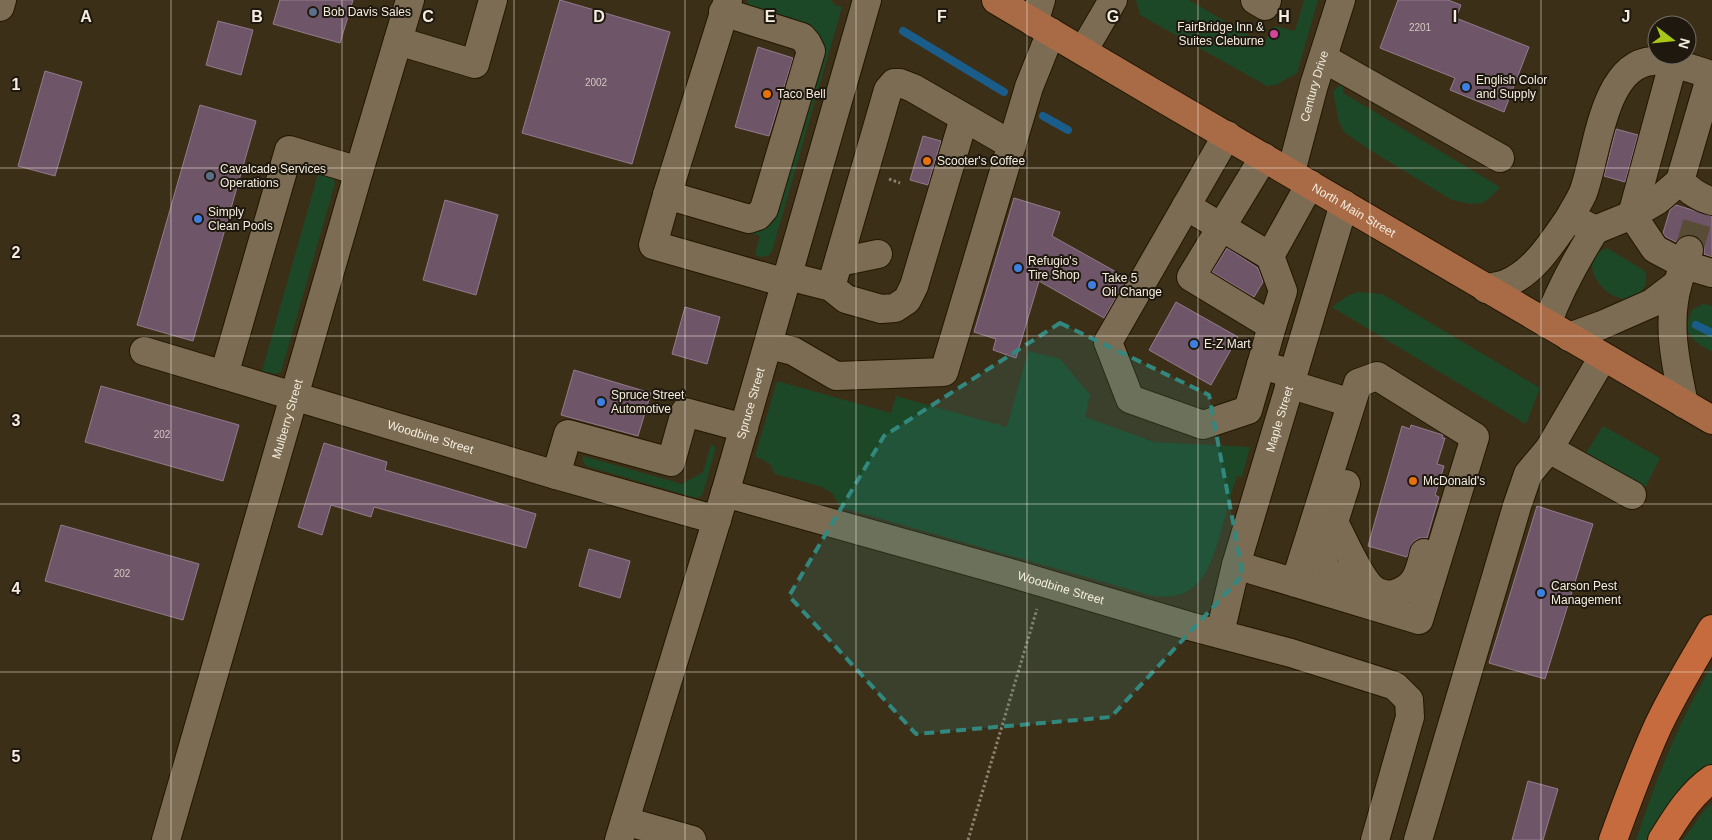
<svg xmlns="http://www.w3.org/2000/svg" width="1712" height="840" font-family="Helvetica,sans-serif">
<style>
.green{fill:#1d4828}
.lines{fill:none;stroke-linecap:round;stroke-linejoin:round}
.stream{stroke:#1a5d8b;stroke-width:8}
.building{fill:#6e5668;stroke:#937a8d}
.minor-tunnel{stroke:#584c36;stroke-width:28;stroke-dasharray:28 14;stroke-linecap:butt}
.minor-casing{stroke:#231701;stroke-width:30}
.major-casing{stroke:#231701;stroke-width:30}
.highway-casing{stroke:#231701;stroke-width:30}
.path{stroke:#8e8370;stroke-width:3;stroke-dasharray:2.5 2.5;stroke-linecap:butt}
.minor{stroke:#7b6c53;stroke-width:28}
.major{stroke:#a86b46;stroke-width:28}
.highway{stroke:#c66b3d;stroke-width:28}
.marked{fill:#32887f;fill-opacity:0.2;stroke:#32887f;stroke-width:4;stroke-dasharray:10 6;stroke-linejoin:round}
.grid{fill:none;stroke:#f5eddf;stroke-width:1;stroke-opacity:0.55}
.service-dot{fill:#5c6f8a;stroke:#1e180e;stroke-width:2}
.hotel-dot{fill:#d1479c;stroke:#1e180e;stroke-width:2}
.shop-dot{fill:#3f7fe0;stroke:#1e180e;stroke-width:2}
.food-dot{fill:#e8710a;stroke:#1e180e;stroke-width:2}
.labels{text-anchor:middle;stroke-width:4;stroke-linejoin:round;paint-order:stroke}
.number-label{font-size:10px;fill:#d3c7c1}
.poi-label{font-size:12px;fill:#f5eddf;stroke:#1e180e;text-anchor:start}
.street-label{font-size:12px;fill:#f5eddf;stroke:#1e180e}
.grid-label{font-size:16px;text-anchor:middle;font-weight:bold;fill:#f5eddf;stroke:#1e180e;stroke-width:4;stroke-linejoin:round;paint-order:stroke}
</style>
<rect width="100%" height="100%" fill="#3c2f18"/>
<path class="green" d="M747,0H831L835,5L842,7L772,251L768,256L759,257L755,254L760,236L704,220L751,227L820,47L749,9Z
M1136,0H1189L1263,44L1275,26L1295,31L1304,0H1318L1297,73L1276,85L1267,86L1140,15Z
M1343,85V93L1500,187L1491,197L1482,203L1472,204L1452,200L1370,150L1344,132L1339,122L1333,91L1339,86Z
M318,174L333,178L335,183L281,372L275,374L262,371Z
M1607,248L1645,271C1647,278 1647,283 1643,289C1623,323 1565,262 1607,248Z
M1358,292L1382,294L1540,388L1526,424L1332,307L1347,296Z
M1704,304L1712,306V352C1692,340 1679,334 1693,309Z
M1028,351L1060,359L1090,395L1085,417L1154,442L1250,447L1242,477L1237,476C1231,494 1226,513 1221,532C1209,571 1199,604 1149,595L840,507L832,493L822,487L775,474L770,464L755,456L777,381L891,413L896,396L1007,427Z
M1603,426L1660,458L1645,488L1586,453Z
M711,444L715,447V450L704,490L701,496L696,498L586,466L583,462V456L682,484L703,472Z
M1712,666V764L1687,785L1649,840H1636C1656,780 1679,720 1712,666Z
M1712,803V840H1683L1704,811Z"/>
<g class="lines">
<path class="stream" d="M903,31L1004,92
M1043,116L1068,130
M1696,325L1712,333"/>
</g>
<path class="building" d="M280,0H353L340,43L273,24Z
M560,0L670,32L632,164L522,133Z
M1398,0H1448L1461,5L1456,18L1529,47L1504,112L1450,90L1455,78L1380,48Z
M218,21L253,30L241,75L206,65Z
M758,47L793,58L769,136L735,127Z
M45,71L82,82L55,176L18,166Z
M200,105L256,121L193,341L137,325Z
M1616,129L1638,135L1625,182L1604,176Z
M923,136L941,141L928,185L910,180Z
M1014,198L1060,212L1052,236L1127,278L1104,318L1039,281L1016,358L993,350L996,339L974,332Z
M445,200L498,215L476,295L423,280Z
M1676,205L1712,216V257L1704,254V246L1701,240L1694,235H1685L1679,238L1676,242L1666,237L1663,233L1670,210Z
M1227,248L1258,268L1263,282L1254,297L1212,272Z
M1176,302L1238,337L1211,385L1149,350Z
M685,307L720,317L707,364L672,354Z
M574,370L651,393L638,436L561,415Z
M101,386L239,425L223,481L85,442Z
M1411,425L1443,435L1442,438H1445L1437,464L1444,466L1435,495L1439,497L1427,538H1419L1413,542L1407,557L1368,546L1402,426L1410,429Z
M324,443L387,462L385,470L536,514L526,548L374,507L371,517L331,505L322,535L298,527Z
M1537,506L1593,524L1545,679L1489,663Z
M61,525L199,564L183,620L45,581Z
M589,549L630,561L620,598L579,586Z
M1528,781L1558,789L1543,840H1512Z"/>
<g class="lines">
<path class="minor-tunnel" d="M1689,250L1700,212"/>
<g class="minor-casing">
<g id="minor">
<path d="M728,0L667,195L653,245L786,283"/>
<path d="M1255,0L1265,6L1267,0"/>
<path d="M0,7L2,0"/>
<path d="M1034,23L1041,0"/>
<path d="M398,41L475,64L493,0"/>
<path d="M1083,51L1113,0"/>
<path d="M1323,58L1500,158"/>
<path d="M1673,64L1632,215L1655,249L1685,265L1712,273"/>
<path d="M1712,75C1697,71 1667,59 1652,61C1602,65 1597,157 1583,193C1579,202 1574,209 1570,217L1595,230L1632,215L1658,200L1680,181C1690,191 1699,198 1712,201"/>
<path d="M1227,135L1108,342L1130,399L1203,425L1248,410L1261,365"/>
<path d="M1264,157L1191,277L1272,326L1261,365L1279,370"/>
<path id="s1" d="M1291,172L1314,85L1341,0"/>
<path d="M1680,181L1711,75"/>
<path d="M667,195L749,219L758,216L764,209L811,51L807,43L802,37L723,12"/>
<path d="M1186,206L1270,256"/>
<path d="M839,262L878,254"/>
<path d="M788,276L831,287L846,299L881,309L895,308L907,300L914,286L964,118"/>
<path d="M831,287L888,90L894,83H900L913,88L1012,145"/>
<path d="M1486,289C1492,287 1499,286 1505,284C1534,273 1553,241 1570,217"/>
<path d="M1547,324C1559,291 1576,260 1595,230"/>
<path d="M1272,326L1283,291L1270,256L1310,184"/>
<path d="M1569,337L1602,325L1652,303L1677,284"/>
<path d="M769,345L793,351L836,376L944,372L1029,87L1051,32"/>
<path id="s2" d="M144,351L556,475L717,520"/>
<path d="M1603,357L1549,449L1632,495"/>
<path d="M224,375L289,150L359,171"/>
<path d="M1289,384L1351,403"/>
<path d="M1684,404C1676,364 1666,324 1678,283C1681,272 1686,261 1689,250"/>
<path d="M556,475L568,434L671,462L685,412L744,428"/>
<path d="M1346,484L1334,522C1342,537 1362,584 1376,591C1382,595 1388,595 1394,594C1416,588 1419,573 1424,553"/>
<path id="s3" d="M725,493L1007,572L1189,626L1291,653L1395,686L1409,700L1410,717L1375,840"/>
<path d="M1334,522C1331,532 1325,542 1323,553C1319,575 1346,586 1364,589"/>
<path d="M1236,565L1419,620L1475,437L1377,376L1358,383L1295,583"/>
<path id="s4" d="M1220,633L1236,565L1344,204"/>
<path d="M625,821L692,840"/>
<path id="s5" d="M166,840L359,171L410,0"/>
<path id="s6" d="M619,840L725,493L867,0"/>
<path d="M1418,840L1517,506L1528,474L1549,449"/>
</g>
</g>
<g class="major-casing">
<g id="major">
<path id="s7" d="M996,0C1234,141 1473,280 1712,420"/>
</g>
</g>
<g class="highway-casing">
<path id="highway" d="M1613,840C1627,802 1641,763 1658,726C1674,692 1693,661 1712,629
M1662,840C1676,818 1690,794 1712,779"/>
</g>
<path class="path" d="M889,179L900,183
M968,840L1037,609"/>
<use href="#minor" class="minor"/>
<use href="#major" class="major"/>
<use href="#highway" class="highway"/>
</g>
<path class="marked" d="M1060,323L1209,395L1243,575L1111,717L916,734L789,596L884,436Z"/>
<path class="grid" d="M171,0V840M342,0V840M514,0V840M685,0V840M856,0V840M1027,0V840M1198,0V840M1370,0V840M1541,0V840M0,168H1712M0,336H1712M0,504H1712M0,672H1712"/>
<g class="service-dot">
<circle cx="313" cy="12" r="5"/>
<circle cx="210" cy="176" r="5"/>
</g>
<circle class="hotel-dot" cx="1274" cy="34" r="5"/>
<g class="shop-dot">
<circle cx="1466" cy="87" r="5"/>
<circle cx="198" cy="219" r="5"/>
<circle cx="1018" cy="268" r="5"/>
<circle cx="1092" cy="285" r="5"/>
<circle cx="1194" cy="344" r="5"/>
<circle cx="601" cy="402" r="5"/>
<circle cx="1541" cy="593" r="5"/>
</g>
<g class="food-dot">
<circle cx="767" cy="94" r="5"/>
<circle cx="927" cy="161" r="5"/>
<circle cx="1413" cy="481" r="5"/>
</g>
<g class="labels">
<g class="number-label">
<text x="1420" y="31">2201</text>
<text x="596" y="86">2002</text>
<text x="162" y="438">202</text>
<text x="122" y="577">202</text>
</g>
<g class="poi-label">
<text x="323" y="16">Bob Davis Sales</text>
<text x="1264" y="31" text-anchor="end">FairBridge Inn &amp;<tspan x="1264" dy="14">Suites Cleburne</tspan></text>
<text x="1476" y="84">English Color<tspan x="1476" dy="14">and Supply</tspan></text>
<text x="777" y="98">Taco Bell</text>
<text x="937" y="165">Scooter's Coffee</text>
<text x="220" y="173">Cavalcade Services<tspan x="220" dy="14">Operations</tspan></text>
<text x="208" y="216">Simply<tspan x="208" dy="14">Clean Pools</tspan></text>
<text x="1028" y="265">Refugio's<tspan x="1028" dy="14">Tire Shop</tspan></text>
<text x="1102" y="282">Take 5<tspan x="1102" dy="14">Oil Change</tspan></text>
<text x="1204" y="348">E-Z Mart</text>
<text x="611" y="399">Spruce Street<tspan x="611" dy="14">Automotive</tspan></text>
<text x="1423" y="485">McDonald's</text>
<text x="1551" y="590">Carson Pest<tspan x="1551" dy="14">Management</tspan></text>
</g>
<g class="street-label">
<text dy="4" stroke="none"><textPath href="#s1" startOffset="89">Century Drive</textPath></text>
<text dy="4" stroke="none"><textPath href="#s7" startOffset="415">North Main Street</textPath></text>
<text dy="4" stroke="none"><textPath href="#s6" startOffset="456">Spruce Street</textPath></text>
<text dy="4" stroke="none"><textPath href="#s4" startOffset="222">Maple Street</textPath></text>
<text dy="4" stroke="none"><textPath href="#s5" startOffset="438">Mulberry Street</textPath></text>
<text dy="4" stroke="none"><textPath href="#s2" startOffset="299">Woodbine Street</textPath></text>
<text dy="4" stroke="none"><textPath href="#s3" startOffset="349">Woodbine Street</textPath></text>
</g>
</g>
<g class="grid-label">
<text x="86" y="22">A</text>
<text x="257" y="22">B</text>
<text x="428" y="22">C</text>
<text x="599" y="22">D</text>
<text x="770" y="22">E</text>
<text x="942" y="22">F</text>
<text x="1113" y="22">G</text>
<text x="1284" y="22">H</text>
<text x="1455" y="22">I</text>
<text x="1626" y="22">J</text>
<text x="16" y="90">1</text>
<text x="16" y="258">2</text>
<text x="16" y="426">3</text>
<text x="16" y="594">4</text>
<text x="16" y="762">5</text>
</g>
<g transform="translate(1672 40) rotate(106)"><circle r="24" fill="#1e180e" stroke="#746d62"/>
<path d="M0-4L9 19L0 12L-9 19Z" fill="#a9c719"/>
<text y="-8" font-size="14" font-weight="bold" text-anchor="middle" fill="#f5eddf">N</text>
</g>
</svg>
